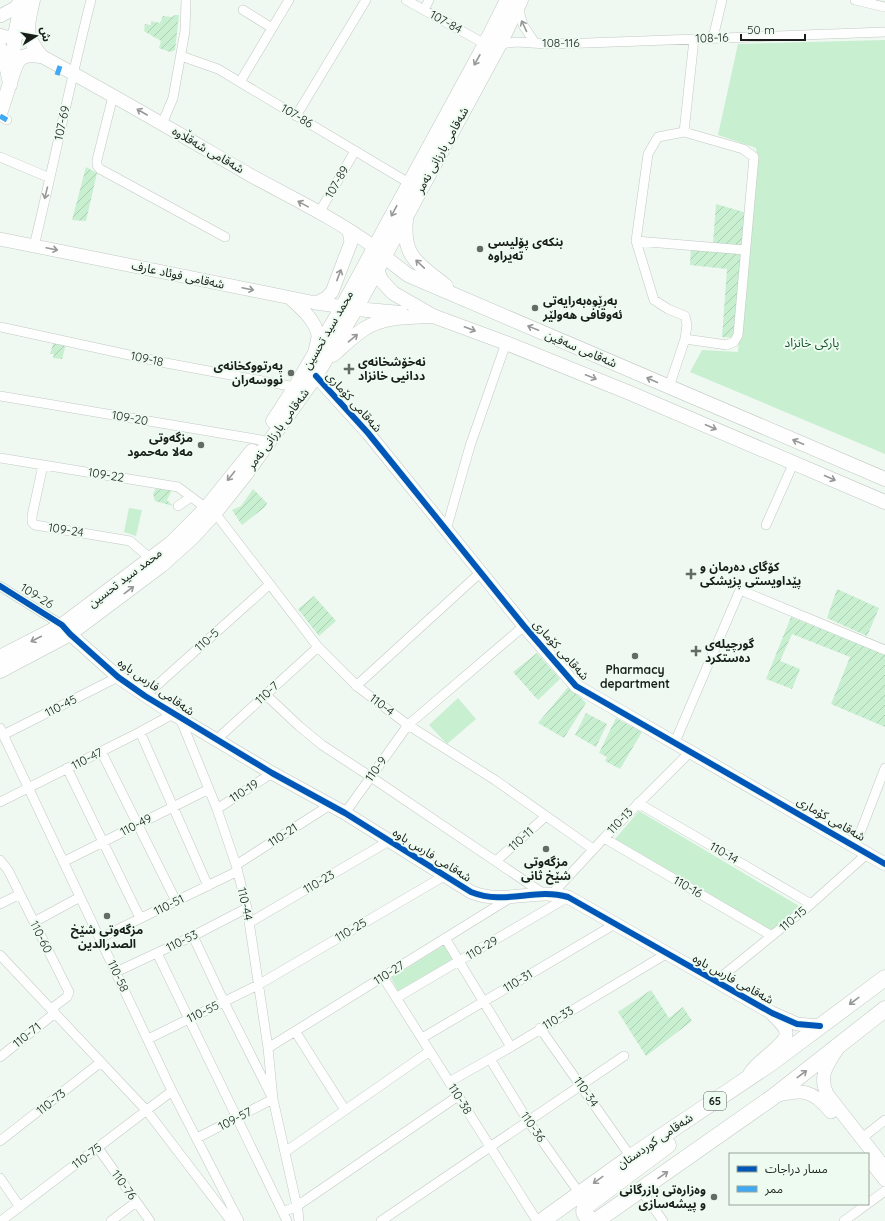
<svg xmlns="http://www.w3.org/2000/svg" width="885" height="1221" font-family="Quicksand,'Noto Sans Arabic',sans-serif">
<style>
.park{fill:#c7efd0}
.garden{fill:url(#garden-furrows)}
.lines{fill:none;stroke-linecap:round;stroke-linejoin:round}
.street-casing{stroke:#c2c9c4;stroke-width:10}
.secondary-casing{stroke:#c2c9c4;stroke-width:14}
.primary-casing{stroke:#c2c9c4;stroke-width:15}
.highway-casing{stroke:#c2c9c4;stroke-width:17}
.street{stroke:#fdfefd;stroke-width:9}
.secondary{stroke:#fdfefd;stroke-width:13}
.primary{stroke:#fdfefd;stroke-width:14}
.highway{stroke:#fdfefd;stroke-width:16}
.quiet{stroke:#3fa9f5;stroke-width:5;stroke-dasharray:10 5;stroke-linecap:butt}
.cycleway-casing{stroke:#edfbf0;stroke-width:8}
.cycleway{stroke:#0057b8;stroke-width:6}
.oneway{stroke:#969997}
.poi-dot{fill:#646a66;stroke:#edfbf0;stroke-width:1.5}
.labels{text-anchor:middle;stroke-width:4;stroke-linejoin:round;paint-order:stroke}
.shield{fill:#edfbf0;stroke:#59605a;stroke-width:1}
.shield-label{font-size:11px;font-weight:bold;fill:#191e1a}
.street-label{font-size:12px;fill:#191e1a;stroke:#edfbf0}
.poi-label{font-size:12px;font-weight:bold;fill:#191e1a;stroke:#edfbf0;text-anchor:start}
.park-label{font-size:12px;fill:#12552c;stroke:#edfbf0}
</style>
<defs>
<pattern id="garden-furrows" width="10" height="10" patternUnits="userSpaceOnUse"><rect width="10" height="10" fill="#c7efd0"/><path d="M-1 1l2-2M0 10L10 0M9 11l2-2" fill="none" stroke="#aaccb2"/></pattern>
</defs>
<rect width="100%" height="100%" fill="#f0f8f2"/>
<path class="park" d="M885,40V454L690,372L702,350L738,352L757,158L756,148L718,135L738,44Z
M129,508L142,510L136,536L124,532Z
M458,698L476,719L447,744L429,725Z
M639,811L799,906L772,931L615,839Z
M444,945L453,959L398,991L391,978Z"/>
<path class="garden" d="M175,15H179L175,50L170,52L159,48L161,41L144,31L145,24L151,25V21L160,23L163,16L172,17Z
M86,167L97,173L86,221L72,220Z
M716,204L747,213L745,247L713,243Z
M691,249L746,253L739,338L722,337L727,269L690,265Z
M54,341L66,344L62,359L53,358L54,354H50Z
M156,488L172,490L167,500L173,506L155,501L153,494Z
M253,489L267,503L265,507L242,525L232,510L241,506Z
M837,589L879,608L867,636L827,618Z
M314,596L336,621L319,636L298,609Z
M791,617L885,654V727L831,704L850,657L792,634L780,661L800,669L792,689L766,679Z
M537,653L560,679L538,700L513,672Z
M569,686L586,703L564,738L538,723Z
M586,713L607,724L596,747L575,735Z
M616,718L642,732L620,769L605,761L607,757L599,753Z
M651,990L669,1018L683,1007L692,1021L646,1056L618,1012Z"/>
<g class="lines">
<g class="street-casing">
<path id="street" d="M406,0L485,44
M855,0L885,7
M518,7L523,25L535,43
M243,10L272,28
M424,10L429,0
M713,38L722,0
M500,44L517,42L546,44L587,43L885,32
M181,56L218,69L409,183
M240,82L289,0
M113,96L97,160V165L100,169L225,237
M0,116L7,120
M296,116L366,0
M162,124L173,98L185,31L186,0
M684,132L658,137L648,154L636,241L654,300L668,309L685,316L687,325L685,339
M0,157L50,178
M319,213L355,151
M636,241L745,250
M34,246C54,164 70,82 91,0
M0,327L166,363L295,387
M669,387L685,339L727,345L734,342L738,335L754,157L743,149L684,132L694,39
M0,396L261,440
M0,458L178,487L206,508
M43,465L32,516V522L35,525L130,541L151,559
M178,506L191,497
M215,513L318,647L358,687L408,725L495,780L593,849
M766,525L794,462
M446,530L470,446L506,343
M0,586L62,625
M356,686L481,572
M265,694L299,726L322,745L371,777L544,894
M145,696L270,584
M180,718L217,809L236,865L247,908L268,1048L273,1099
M0,728L172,1091L239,1221
M140,732L208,886
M3,735L118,677
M216,740L318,647
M675,742L740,590L885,650
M101,751L176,901
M67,768L140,918
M0,802L140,732L173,714
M638,803L811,904
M217,809L272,773
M345,813L408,725L524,626
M604,838L772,936
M855,846L885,768
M0,860L8,870L69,992L67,997L51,1009
M496,861L546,816
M63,862L209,789
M236,865L330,805
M552,894L604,838L690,752
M0,904L20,894
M34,922L80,897
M249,923L389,841
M193,936L224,1002L273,1099L298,1211L299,1221
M100,938L238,871
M445,938L511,1047
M157,953L287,1221
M0,955L147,1111L231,1221
M116,972L193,936L247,908
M383,977L537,1221
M715,982L811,904L868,853
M396,998L568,897
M540,1028L631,1157
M295,1031L345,1110
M422,1038L615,924
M148,1039L258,985L444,876
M268,1048L510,898
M0,1057L55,1013
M490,1059L528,1121L580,1194
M449,1082L511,1047L666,954
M197,1138L273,1099
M862,1138L885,1120
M0,1141L101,1062
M98,1148L150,1221
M285,1152L430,1051
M0,1178L20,1207
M641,1190L663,1221
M283,1212L297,1206L458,1096
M1,1221L172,1091
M111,1221L136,1202
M381,1221L624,1056
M844,1221L885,1191"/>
</g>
<g class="secondary-casing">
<path id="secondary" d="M0,16L15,8L21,1
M0,35C8,39 17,36 24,30
M0,47L3,54L9,81
M41,56C112,94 181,135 250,175C292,198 336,219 374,247
M0,239L316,303L351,308
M291,299C302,309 315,320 318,335C318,340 316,346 315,351
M316,303L326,298L332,292L351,242L349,231
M316,376L368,433L524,626L576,686L885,864
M63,626L70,634L118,677L173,714L272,773L345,813L471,892C506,906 534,887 568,897L772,1013L797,1024L820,1026
M838,1048C828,1064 818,1075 827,1094L885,1168
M750,1073C756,1061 788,1044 786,1032C785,1026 778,1020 773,1015
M775,1096C802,1089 812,1089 831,1112
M872,1163L885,1180"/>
</g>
<g class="primary-casing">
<path id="primary" d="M33,0C27,27 23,34 41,56
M10,85L15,35L22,0
M0,113C5,102 14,64 20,59C26,54 33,55 41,56
M406,220C402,258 420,265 446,286
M377,251L408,275L885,479
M375,264L381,280L393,293L433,316L506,343L630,393L885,502
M356,309L401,313
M333,355C343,346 353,336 364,329C384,316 410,317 433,316
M273,421L295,387L342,307L485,44L507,0
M0,657L62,625L171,543L206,508L252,451
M0,671L70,634L162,565L193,537L215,513L246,474L316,376L356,309L500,44L521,0"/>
</g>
<g class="highway-casing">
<path id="highway" d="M542,1221L631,1157L771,1063L885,978
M594,1221C588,1218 582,1215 585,1207L668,1145
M596,1221L773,1097L885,1009"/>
</g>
<use href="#street" class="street"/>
<use href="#secondary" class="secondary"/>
<use href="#primary" class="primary"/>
<use href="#highway" class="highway"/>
<path class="quiet" d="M57,75L60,66
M0,116L7,120"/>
<g class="cycleway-casing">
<path id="cycleway" d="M316,376L368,433L524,626L576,686L885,864
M0,586L62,625L70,634L118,677L145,696L272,773L345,813L471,892C506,906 534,887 568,897L772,1013L797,1024L820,1026"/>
</g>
<use href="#cycleway" class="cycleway"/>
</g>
<defs><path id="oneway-shaft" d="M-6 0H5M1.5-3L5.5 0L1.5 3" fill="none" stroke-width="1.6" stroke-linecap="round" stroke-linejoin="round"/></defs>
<g class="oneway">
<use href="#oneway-shaft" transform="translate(524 26) rotate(-115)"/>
<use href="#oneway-shaft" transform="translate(477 60) rotate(119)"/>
<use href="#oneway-shaft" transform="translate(142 112) rotate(-150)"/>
<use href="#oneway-shaft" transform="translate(46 193) rotate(104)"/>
<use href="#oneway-shaft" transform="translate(303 204) rotate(-151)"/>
<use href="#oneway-shaft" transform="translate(394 211) rotate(118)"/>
<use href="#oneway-shaft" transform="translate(52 249) rotate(12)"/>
<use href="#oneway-shaft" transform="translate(420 264) rotate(-136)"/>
<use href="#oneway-shaft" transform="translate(339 275) rotate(-69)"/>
<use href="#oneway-shaft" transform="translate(248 289) rotate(12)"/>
<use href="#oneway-shaft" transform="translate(533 328) rotate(-158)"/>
<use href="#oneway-shaft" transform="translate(470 329) rotate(21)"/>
<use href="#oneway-shaft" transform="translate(353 338) rotate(-40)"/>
<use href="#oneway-shaft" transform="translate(591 377) rotate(22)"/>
<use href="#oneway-shaft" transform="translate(652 380) rotate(-156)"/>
<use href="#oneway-shaft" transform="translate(711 427) rotate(23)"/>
<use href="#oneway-shaft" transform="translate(798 442) rotate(-157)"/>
<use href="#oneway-shaft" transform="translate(231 476) rotate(129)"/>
<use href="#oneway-shaft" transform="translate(830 478) rotate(24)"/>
<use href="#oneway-shaft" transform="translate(129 590) rotate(-37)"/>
<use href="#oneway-shaft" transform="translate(36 639) rotate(153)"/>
<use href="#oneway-shaft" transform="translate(854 1001) rotate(143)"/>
<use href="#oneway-shaft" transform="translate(802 1074) rotate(-37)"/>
<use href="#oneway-shaft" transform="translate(663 1175) rotate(-35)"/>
<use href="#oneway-shaft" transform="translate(598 1180) rotate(144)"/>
</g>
<g class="poi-dot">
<circle cx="480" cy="249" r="4"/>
<circle cx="535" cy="308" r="4"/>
<path d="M347 363h4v4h4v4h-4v4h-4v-4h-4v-4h4z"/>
<circle cx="291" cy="373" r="4"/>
<circle cx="201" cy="445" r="4"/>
<path d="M689 568h4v4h4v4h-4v4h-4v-4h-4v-4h4z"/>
<path d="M694 645h4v4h4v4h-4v4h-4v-4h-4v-4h4z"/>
<circle cx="635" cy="656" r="4"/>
<circle cx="546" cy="849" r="4"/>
<circle cx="107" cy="916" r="4"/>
<circle cx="714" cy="1197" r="4"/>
</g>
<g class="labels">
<rect class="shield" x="704" y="1092" width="22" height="18" rx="3"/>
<g class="shield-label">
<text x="715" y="1105">65</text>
</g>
<g class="street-label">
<text transform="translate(446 22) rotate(29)" y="4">107-84</text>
<text transform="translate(712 38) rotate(-2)" y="4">108-16</text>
<text x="561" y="47">108-116</text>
<text transform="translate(297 116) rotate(31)" y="4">107-86</text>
<text transform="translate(62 123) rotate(-78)" y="4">107-69</text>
<text transform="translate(208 150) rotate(30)" y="4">شەقامی شەقڵاوە</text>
<text transform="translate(442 150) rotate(-61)" y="4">شەقامی بارزانی نەمر</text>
<text transform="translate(337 182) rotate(-60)" y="4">107-89</text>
<text transform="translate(178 275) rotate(12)" y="4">شەقامی فوئاد عارف</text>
<text transform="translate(328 330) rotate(-60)" y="4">محمد سید تحسین</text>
<text transform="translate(581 349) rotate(23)" y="4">شەقامی سەفین</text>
<text transform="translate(147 359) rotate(12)" y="4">109-18</text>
<text transform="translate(354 402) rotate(48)" y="4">شەقامی کۆماری</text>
<text transform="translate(130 418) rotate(10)" y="4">109-20</text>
<text transform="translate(278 429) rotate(-54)" y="4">شەقامی بارزانی نەمر</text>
<text transform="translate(106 475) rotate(9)" y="4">109-22</text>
<text transform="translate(66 530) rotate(9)" y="4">109-24</text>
<text transform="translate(125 578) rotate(-37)" y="4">محمد سید تحسین</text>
<text transform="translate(37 596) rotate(32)" y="4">109-26</text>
<text transform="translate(207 640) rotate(-42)" y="4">110-5</text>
<text transform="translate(561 650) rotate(48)" y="4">شەقامی کۆماری</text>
<text transform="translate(156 687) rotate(35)" y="4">شەقامی فارس باوە</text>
<text transform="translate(267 693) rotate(-43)" y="4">110-7</text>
<text transform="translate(382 705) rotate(37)" y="4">110-4</text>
<text transform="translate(61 706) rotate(-27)" y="4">110-45</text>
<text transform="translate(87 759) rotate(-27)" y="4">110-47</text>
<text transform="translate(376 769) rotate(-54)" y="4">110-9</text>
<text transform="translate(244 791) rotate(-33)" y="4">110-19</text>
<text transform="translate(831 819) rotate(30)" y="4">شەقامی کۆماری</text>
<text transform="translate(620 821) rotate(-46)" y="4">110-13</text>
<text transform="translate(136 825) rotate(-27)" y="4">110-49</text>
<text transform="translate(283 835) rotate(-33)" y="4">110-21</text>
<text transform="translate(521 839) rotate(-42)" y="4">110-11</text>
<text transform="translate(724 853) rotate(30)" y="4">110-14</text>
<text transform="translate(432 855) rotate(32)" y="4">شەقامی فارس باوە</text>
<text transform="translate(319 882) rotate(-30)" y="4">110-23</text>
<text transform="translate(688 887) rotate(30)" y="4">110-16</text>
<text transform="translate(245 904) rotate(78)" y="4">110-44</text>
<text transform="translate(169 905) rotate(-26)" y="4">110-51</text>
<text transform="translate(793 919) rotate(-40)" y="4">110-15</text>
<text transform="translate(351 930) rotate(-30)" y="4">110-25</text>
<text transform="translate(41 937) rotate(63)" y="4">110-60</text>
<text transform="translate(182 941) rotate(-26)" y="4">110-53</text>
<text transform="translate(482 948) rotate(-30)" y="4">110-29</text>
<text transform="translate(389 973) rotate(-32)" y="4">110-27</text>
<text transform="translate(118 976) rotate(65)" y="4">110-58</text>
<text transform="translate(733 979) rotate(29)" y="4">شەقامی فارس باوە</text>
<text transform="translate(518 981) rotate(-31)" y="4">110-31</text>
<text transform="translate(203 1012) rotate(-26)" y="4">110-55</text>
<text transform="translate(558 1018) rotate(-31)" y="4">110-33</text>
<text transform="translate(27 1035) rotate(-39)" y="4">110-71</text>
<text transform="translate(586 1092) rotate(55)" y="4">110-34</text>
<text transform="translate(460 1099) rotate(58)" y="4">110-38</text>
<text transform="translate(51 1102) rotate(-38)" y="4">110-73</text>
<text transform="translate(235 1119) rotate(-27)" y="4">109-57</text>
<text transform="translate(533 1127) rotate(56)" y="4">110-36</text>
<text transform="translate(655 1141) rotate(-34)" y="4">شەقامی کوردستان</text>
<text transform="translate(87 1156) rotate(-37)" y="4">110-75</text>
<text transform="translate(124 1185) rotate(54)" y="4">110-76</text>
</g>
<g class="poi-label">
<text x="488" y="246">بنکەی پۆلیسی<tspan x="488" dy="14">تەیراوە</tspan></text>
<text x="543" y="305">بەڕێوەبەرایەتی<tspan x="543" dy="14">ئەوقافی هەولێر</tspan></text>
<text x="358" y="366">نەخۆشخانەی<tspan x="358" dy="14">ددانیی خانزاد</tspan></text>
<text x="283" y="370" text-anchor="end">پەرتووکخانەی<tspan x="283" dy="14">نووسەران</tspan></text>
<text x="193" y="442" text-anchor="end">مزگەوتی<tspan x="193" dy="14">مەلا مەحمود</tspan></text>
<text x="700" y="571">کۆگای دەرمان و<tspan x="700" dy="14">پێداویستی پزیشکی</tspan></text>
<text x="705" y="648">گورچیله‌ی<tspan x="705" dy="14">ده‌ستكرد</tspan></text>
<text x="635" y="674" text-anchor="middle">Pharmacy<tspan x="635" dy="14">department</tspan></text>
<text x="546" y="866" text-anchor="middle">مزگەوتی<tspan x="546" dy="14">شێخ ثانی</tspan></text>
<text x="107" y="934" text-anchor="middle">مزگەوتی شێخ<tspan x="107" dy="14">الصدرالدين</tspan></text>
<text x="706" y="1194" text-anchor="end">وەزارەتی بازرگانی<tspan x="706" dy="14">و پیشەسازی</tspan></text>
</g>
<g class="park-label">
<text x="812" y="347">پارکی خانزاد</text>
</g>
</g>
<rect x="729" y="1153" width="140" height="52" fill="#edfbf0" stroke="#98a39a"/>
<rect x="737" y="1166" width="20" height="6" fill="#0057b8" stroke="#98a39a"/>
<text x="765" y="1173" font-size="12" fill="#191e1a">مسار دراجات</text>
<rect x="737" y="1186" width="20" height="6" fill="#3fa9f5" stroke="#98a39a"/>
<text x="765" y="1193" font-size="12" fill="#191e1a">ممر</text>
<g transform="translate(36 36) rotate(79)" stroke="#edfbf0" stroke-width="3" paint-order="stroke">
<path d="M0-3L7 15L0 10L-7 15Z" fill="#191e1a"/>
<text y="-6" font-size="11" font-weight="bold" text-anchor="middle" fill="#191e1a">ش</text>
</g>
<path d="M741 34v6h64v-6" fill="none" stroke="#191e1a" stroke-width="2"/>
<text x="747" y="34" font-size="12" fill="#191e1a" stroke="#edfbf0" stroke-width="3" paint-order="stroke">50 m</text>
</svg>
